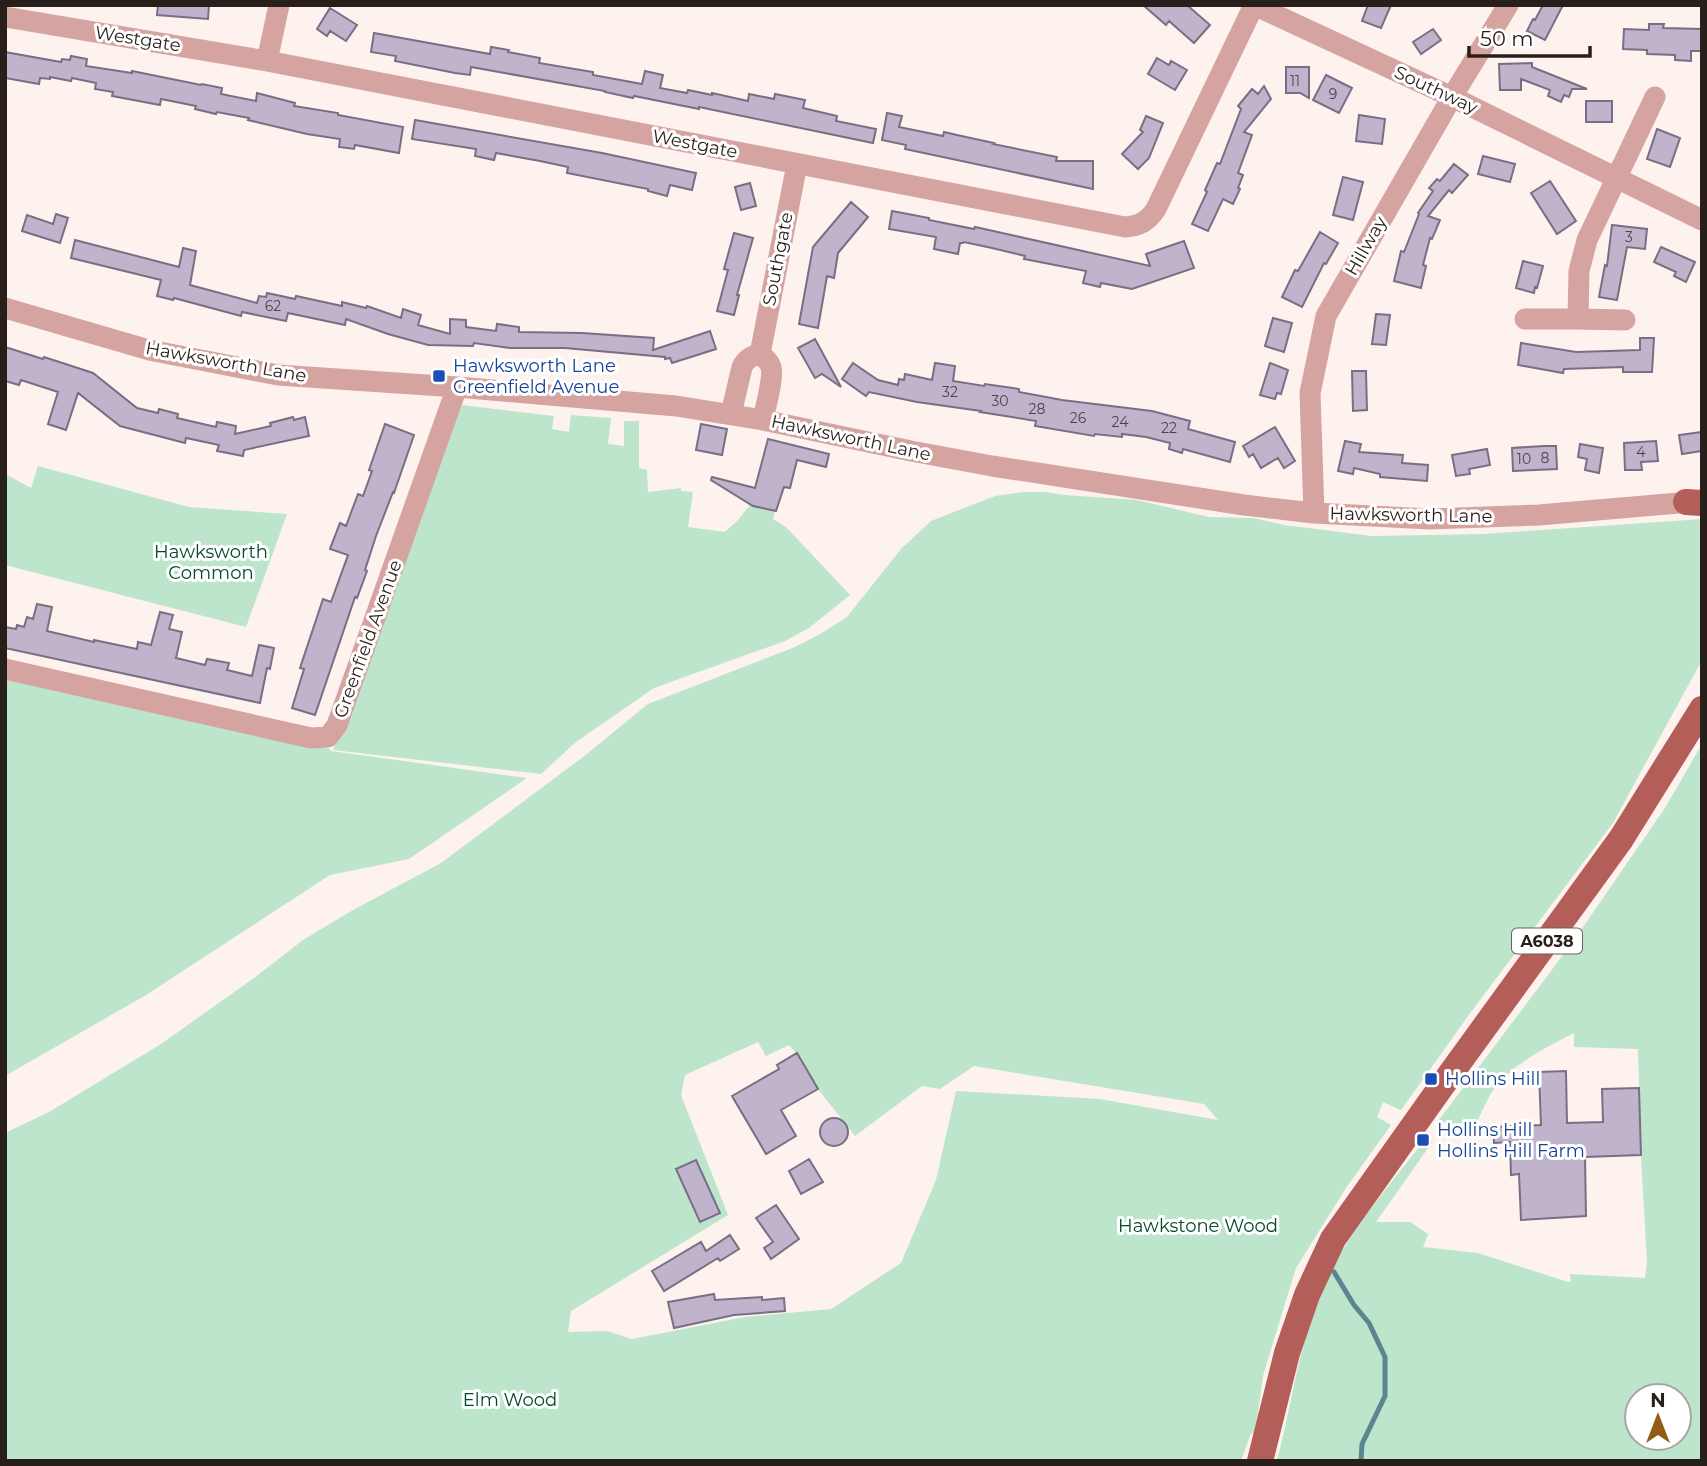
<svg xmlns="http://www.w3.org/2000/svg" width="1707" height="1466" font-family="Montserrat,sans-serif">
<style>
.green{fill:#bce5cc;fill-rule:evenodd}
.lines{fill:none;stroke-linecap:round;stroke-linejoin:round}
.stream{stroke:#5b8690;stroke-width:5}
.building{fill:#bfb4cc;stroke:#786f85;stroke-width:2}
.minor{stroke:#d6a4a0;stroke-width:21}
.major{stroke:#b35e59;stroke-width:26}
.transit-dot{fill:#1a4fb4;stroke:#fff;stroke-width:2.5}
.labels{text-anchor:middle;stroke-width:6;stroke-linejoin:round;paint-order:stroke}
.number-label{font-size:14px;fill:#4e4446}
.shield{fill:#fff;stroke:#69625f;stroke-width:2}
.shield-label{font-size:16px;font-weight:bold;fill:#291f1a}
.street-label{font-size:18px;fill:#291f1a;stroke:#fff}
.transit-label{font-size:18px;fill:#164399;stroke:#fff;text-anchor:start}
.park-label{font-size:18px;fill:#05492c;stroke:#fff}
</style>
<rect width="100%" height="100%" fill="#fdf2ed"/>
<path class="green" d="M462,405L554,416L552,429L569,432L571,415L611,418L608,444L624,446V421H639V468L647,470L648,492L681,488V491L693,492L688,527L725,532L737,521L750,505L775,510L773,519L786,527L850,595L809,628L785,641L654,688L576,742L541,774L333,750L450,431Z
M38,466L189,507L287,514L246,627L5,565V474L31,488Z
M1023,492H1044L1065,495L1137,500L1209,517L1254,518L1284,525L1372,536L1484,534L1702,519V660L1613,823L1471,1012L1401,1110L1383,1102L1377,1117L1391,1125L1346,1188L1296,1268L1263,1376L1255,1434L1251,1433L1241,1461H5V1133L49,1112L161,1044L254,978L303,940L353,910L441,863L583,757L648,704L795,647L820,634L847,617L901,549L931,521L995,496ZM758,1042L766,1056L789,1045L797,1054L818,1089L855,1136L922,1086L940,1089L974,1066L1204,1104L1218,1120L1100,1099L956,1091L936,1180L901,1263L831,1309L745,1317L632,1339L607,1331L568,1332L571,1311L728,1215L681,1095L685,1075Z
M5,676L330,749L331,751L527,778L409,859L330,875L146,995L5,1076Z
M1702,744V1461H1277C1291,1408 1298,1352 1317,1301C1341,1239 1387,1189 1427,1137L1433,1141L1376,1222H1410L1428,1234L1423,1247L1478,1253L1568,1282H1571L1570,1274L1645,1278L1647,1262L1641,1155L1638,1049L1574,1047V1033C1545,1048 1508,1066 1490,1095C1483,1108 1477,1122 1471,1136L1439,1120L1572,943L1665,808ZM1637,1396H1679V1438H1637Z"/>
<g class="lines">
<path class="stream" d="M1334,1272L1354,1305L1369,1323L1385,1357V1396L1362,1444L1361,1461"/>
</g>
<path class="building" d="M158,5H209L208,19L157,15Z
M1143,5H1187L1210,25L1194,43L1169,21L1166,25Z
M1368,5H1391L1381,28L1362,21Z
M1543,5H1563L1545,40L1527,31L1533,19L1535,20Z
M330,8L357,25L346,41L330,31L327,36L317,29Z
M1649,24H1664L1663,28L1702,29V51H1691V61L1675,60V55L1647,54V50L1623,49L1624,29L1649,30Z
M1433,29L1441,40L1421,54L1413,42Z
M374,33L490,54L491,47L509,50L508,52L540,58L539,63L593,72V75L642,84L645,71L663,75L660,88L687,93L688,90L712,95V93L748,101L749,94L774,99L775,94L805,100L803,108L837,116L836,121L876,129L873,143L699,107V109L634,96L633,98L605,92V91L471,67L470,75L455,73L395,61L396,56L371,52Z
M5,52L61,62L62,59L70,60L71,56L87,59L86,66L132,73V71L201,85L202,84L222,88L221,94L256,101L257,93L295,103L294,106L338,113V115L403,127L399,153L355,145L354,149L339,147L340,139L307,134L248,120L249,118L217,112L216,114L195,109L196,106L161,99L160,105L112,96L113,92L95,89L96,83L72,78L71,81L50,77V79L40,78L39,84L5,78Z
M1157,58L1169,65L1171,61L1187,70L1175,90L1148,74Z
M1532,63V67L1587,89H1572L1569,97L1564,95L1561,102L1548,96L1550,90L1521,79V90H1500L1499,64Z
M1286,67H1309V98L1300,93H1286Z
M1326,75L1352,88L1339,113L1313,100Z
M1264,86L1271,99L1244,132L1252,135L1238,173L1243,175L1238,188L1240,189L1233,204L1223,199L1208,231L1192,224L1207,192L1205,190L1217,163L1220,164L1241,109L1238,106L1252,89L1258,94Z
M1586,101H1612V122H1586Z
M887,113L902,116L899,127L943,136L944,132L957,135L994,143L993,144L1057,157L1056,161H1093V189L905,149L906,145L882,140Z
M1359,115L1385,119L1382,144L1356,141Z
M1146,116L1163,123L1149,158L1138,169L1122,154L1143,132L1140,130Z
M415,120L602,153L696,173L692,190L670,185L667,196L648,191V189L567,173L568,167L540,161L496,153L494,160L475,156L476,149L412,139Z
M1657,129L1680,138L1670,167L1647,159Z
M1483,156L1515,164L1510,182L1478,174Z
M1454,164L1468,175L1452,193L1449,190L1428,216L1440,220L1432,239L1430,238L1423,265L1426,266L1421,288L1394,281L1401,251L1404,252L1419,214L1418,213L1433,191L1429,188L1437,179L1440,181Z
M1343,177L1363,182L1353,220L1333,215Z
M1550,181L1576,221L1557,234L1531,193Z
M750,183L756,206L741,210L735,187Z
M851,202L868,217L838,253L834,278L827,276L818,328L799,324L813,247Z
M892,211L929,218V220L974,229L975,227L1150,266L1146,254L1184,241L1194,268L1132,289L1101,283L1100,287L1083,283L1086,271L1024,259L1025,256L992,248L964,242L963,243H960L958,254L934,249L936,237L889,229Z
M56,214L68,218L60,243L22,231L27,215L53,224Z
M1612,225L1647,229L1645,249L1627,247L1617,300L1599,297L1605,265L1607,266Z
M1320,232L1338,243L1326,264L1324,263L1302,307L1282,297L1295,270L1298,271Z
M734,233L753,238L737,295H739L734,315L717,311L728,270L724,269Z
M75,240L179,267L183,248L196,251L190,285L257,303L259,296L266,297L267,293L295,299L296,296L342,306V302L366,308L367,306L401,318L403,309L421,315L418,325L450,334V319L466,320V327L496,331L497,324L519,327V332L582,333L654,338L653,350L710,331L716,349L672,363L670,358L665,359V357L565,348H510L474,343L473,346L428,345L388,334L346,319L345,325L288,313L286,321L242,312L241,316L174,298L173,300L157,296L161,280L71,258Z
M1661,247L1695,262L1686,282L1674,276L1676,272L1654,262Z
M1523,261L1543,266L1537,288L1535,287L1534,293L1516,288Z
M1376,314L1390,315L1386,345L1372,344Z
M1273,318L1292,323L1284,352L1265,346Z
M1640,338H1654L1652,372H1623V367L1564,369L1563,373L1518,365L1521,343L1576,352L1640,350Z
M815,339L841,387L822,374L815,378L798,348Z
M5,347L43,359L44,357L93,373L137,408L158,413L159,409L178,414L177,418L216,427L217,422L236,426L235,434L271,426L270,423L293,417L294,420L305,417L309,436L244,450L243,456L217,451L219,445L186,438L185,443L120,426L78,393L66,430L48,424L58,392L21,380L19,385L5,381Z
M853,363L878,380L898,385L899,379L904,380L905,374L932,380L935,363L955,366L953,381L984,386L985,384L1019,389V392L1062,400L1152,411L1190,421L1188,429L1235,442L1230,462L1183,449L1182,453L1169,449L1170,443L1146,437L1122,434V437L1095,434L1094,436L1035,426L1036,421L980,412L981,411L917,402L869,392L866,396L842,379Z
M1270,363L1288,370L1281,394L1277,393L1275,399L1260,395Z
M1352,371H1366L1367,410L1353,411Z
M385,424L414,435L394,493L393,492L376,536L365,570L367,571L357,598L355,597L315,715L292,708L304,669L300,668L323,599L331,602L348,555L330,549L340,523L346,526L358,494L363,496L372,471L369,470Z
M701,424L727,429L722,455L696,450Z
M1275,427L1295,461L1284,468L1278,458L1261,468L1253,454L1249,457L1243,446Z
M1702,432V451L1682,454L1679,435Z
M768,439L829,454L826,467L797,460L790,488L784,487L776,511L753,506L711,480L712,477L755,488Z
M1345,441L1361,444L1359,452L1403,455L1402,463L1428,465L1427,481L1380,477V474L1354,468L1353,474L1338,471Z
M1656,441L1658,461L1641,462L1642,470H1625L1624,443Z
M1580,444L1603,448L1599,473L1585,470L1587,459L1578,457Z
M1544,446H1556L1557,469L1513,471L1512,448Z
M1487,449L1490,465L1469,469L1470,474L1456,476L1452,455Z
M37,604L52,607L47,631L94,642V640L137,649L138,642L151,645L160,612L173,615L169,629L182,632L176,658L205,665L207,659L229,663L227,670L252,676L259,645L274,648L270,669L267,668L260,703L5,648V627L16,629L17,625L24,627L27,617L33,619Z
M797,1053L818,1089L781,1110L796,1136L766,1154L732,1096L779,1069L777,1065Z
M1566,1071L1567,1123L1603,1122L1602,1089L1639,1088L1641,1155L1585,1157L1586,1216L1521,1220L1519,1174L1511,1175L1510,1142L1494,1143L1493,1127L1541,1125L1539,1072Z
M820 1132a14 14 0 1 1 28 0a14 14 0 1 1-28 0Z
M809,1159L823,1182L801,1194L789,1171Z
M696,1160L720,1213L700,1222L676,1169Z
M776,1205L799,1239L771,1259L764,1248L773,1242L756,1218Z
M730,1235L739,1249L720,1261L718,1258L664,1291L652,1271L701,1242L706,1251Z
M714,1294L715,1300L762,1297V1300L784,1298L785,1311L734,1315L674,1328L668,1302Z"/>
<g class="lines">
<path class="minor" d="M5,17L267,61L1125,227C1140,226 1148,221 1156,209L1254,5L1452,97L1702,220
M267,61L279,5
M5,308L149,350L278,375L457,387L676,406L763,420L911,451L992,466L1244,505L1314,513L1430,519L1539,515L1702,501
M1525,319H1578L1579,271L1587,240L1655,97
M1578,319L1625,320
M760,354L797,164
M731,414L742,367C746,359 751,356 760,354C765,358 769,361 771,367C774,378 765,408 763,420
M1314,513L1310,393L1326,316L1452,97L1508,5
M5,669L311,738L328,737L337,725L457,387"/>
<path class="major" d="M1686,502L1702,503
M1260,1461L1287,1353L1307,1295L1333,1239L1441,1087L1621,839L1702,709"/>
</g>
<g class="transit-dot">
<rect x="432" y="369" width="14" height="14" rx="3.5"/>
<rect x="1424" y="1072" width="14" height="14" rx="3.5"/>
<rect x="1416" y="1133" width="14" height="14" rx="3.5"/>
</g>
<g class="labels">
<g class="number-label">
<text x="1295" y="86">11</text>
<text x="1333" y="99">9</text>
<text x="1629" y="242">3</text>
<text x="273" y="311">62</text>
<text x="950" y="397">32</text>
<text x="1000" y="406">30</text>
<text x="1037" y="414">28</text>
<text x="1078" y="423">26</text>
<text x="1120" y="427">24</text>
<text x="1169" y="433">22</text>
<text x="1641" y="457">4</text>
<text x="1545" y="463">8</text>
<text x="1524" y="464">10</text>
</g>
<rect class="shield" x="1512" y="928.5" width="70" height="25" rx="5"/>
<g class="shield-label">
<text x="1547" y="947">A6038</text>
</g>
<g class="street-label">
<text transform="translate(138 39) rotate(9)" y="6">Westgate</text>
<text transform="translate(1436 90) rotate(25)" y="6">Southway</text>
<text transform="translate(695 144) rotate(11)" y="6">Westgate</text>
<text transform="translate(1366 246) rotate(-60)" y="6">Hillway</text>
<text transform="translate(778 259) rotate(-79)" y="6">Southgate</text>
<text transform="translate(226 362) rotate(10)" y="6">Hawksworth Lane</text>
<text transform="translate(851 438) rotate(12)" y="6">Hawksworth Lane</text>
<text transform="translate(1411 515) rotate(1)" y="6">Hawksworth Lane</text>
<text transform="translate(368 639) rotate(-70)" y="6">Greenfield Avenue</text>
</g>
<g class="transit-label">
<text x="453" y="372">Hawksworth Lane<tspan x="453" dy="21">Greenfield Avenue</tspan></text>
<text x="1445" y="1085">Hollins Hill</text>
<text x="1437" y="1136">Hollins Hill<tspan x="1437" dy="21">Hollins Hill Farm</tspan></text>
</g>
<g class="park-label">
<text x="211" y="558">Hawksworth<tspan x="211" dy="21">Common</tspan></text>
<text x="1198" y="1232">Hawkstone Wood</text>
<text x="510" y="1406">Elm Wood</text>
</g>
</g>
<rect width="1707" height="1466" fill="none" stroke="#291f1a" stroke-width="14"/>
<g transform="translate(1658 1417)"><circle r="33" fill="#ffffff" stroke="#a9a5a3" stroke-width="2"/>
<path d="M0-5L12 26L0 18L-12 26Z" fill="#935c14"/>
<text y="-10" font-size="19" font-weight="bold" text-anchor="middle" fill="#291f1a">N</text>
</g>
<path d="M1469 46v10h121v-10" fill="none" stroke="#291f1a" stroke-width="3.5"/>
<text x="1480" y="46" font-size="21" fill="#291f1a" stroke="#ffffff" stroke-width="5" paint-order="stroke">50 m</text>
</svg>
